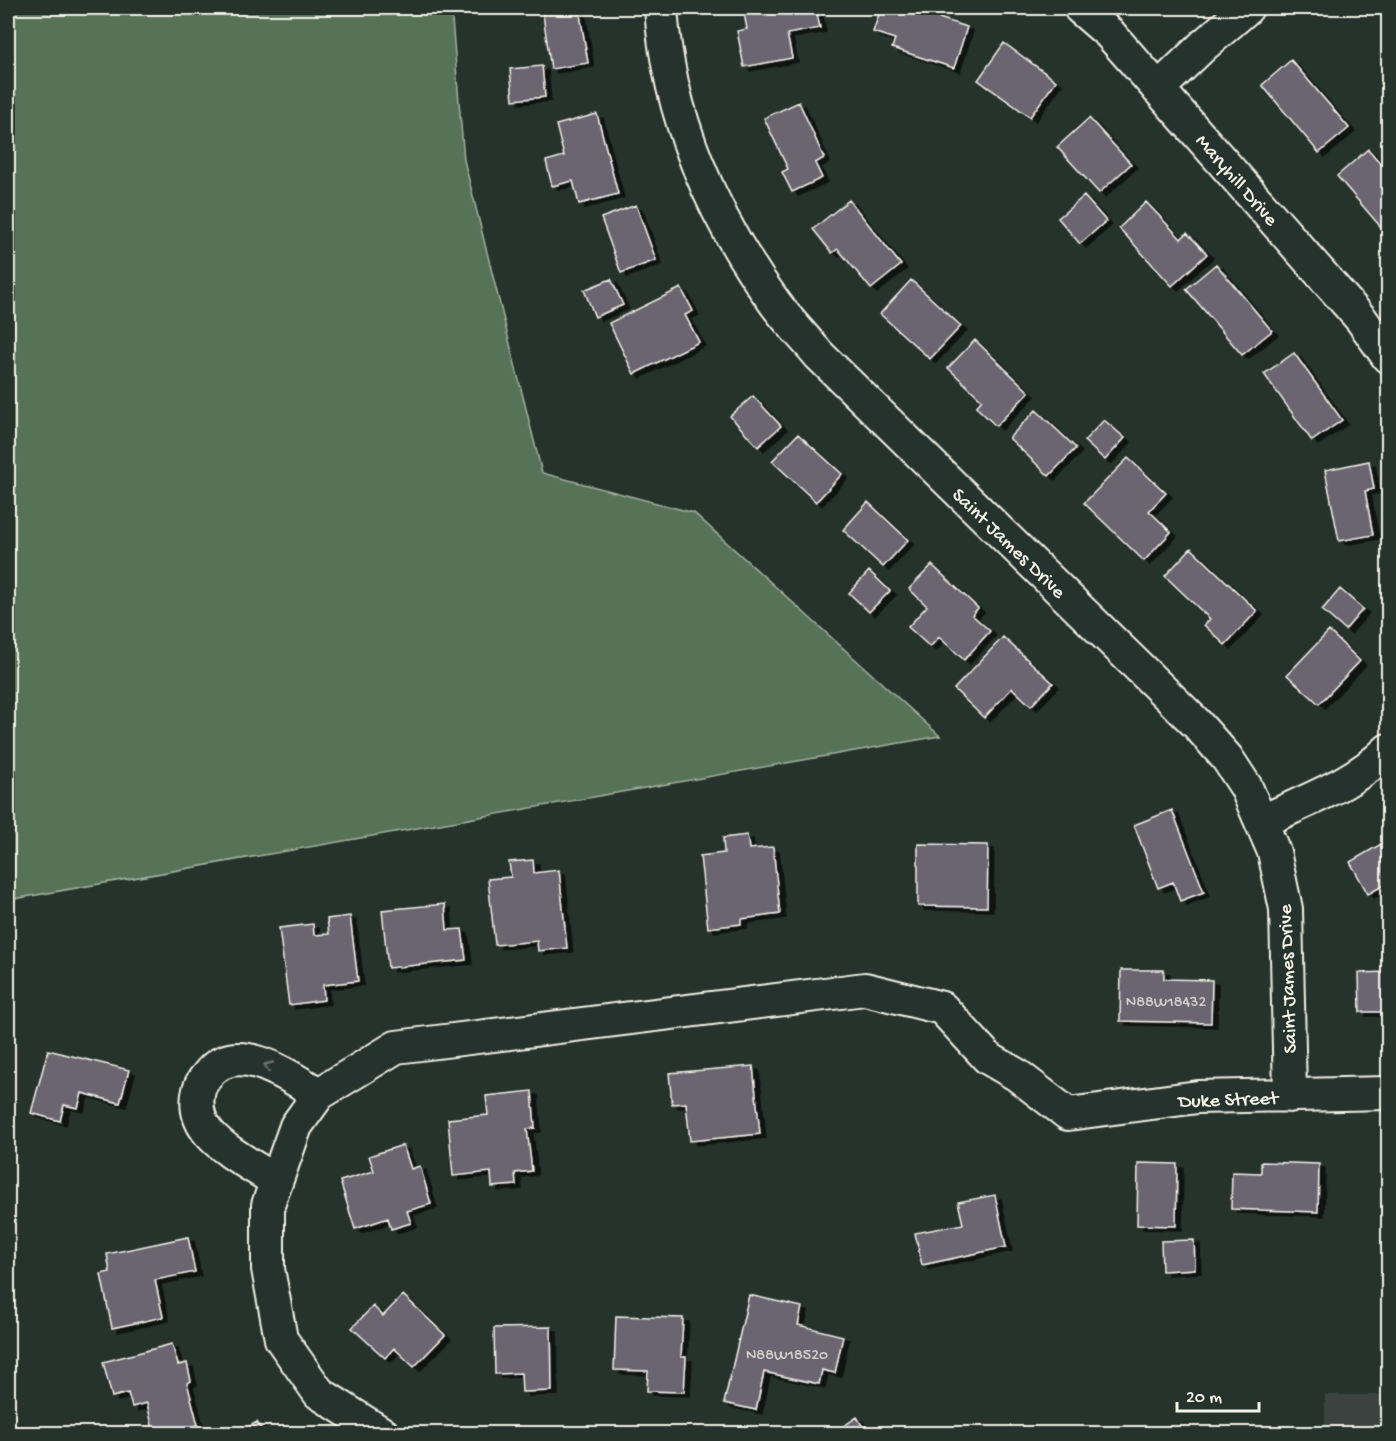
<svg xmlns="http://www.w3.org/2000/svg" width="1396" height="1441" font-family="'Gochi Hand',sans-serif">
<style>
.built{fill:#3b4241}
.green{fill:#577359;stroke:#a6b2a0;stroke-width:1.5}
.building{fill:#6b656f;stroke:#f4f1e8;stroke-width:1.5;filter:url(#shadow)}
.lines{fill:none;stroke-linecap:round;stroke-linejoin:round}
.minor-casing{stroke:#f4f1e8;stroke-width:36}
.minor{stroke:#26332d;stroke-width:32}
.oneway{stroke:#6e766e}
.labels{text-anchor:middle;stroke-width:4.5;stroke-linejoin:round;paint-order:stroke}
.number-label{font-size:16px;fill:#d2ceca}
.street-label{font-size:20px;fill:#f4f1e8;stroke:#26332d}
</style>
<defs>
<filter id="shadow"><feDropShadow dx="6" dy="4" stdDeviation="0" flood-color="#0009"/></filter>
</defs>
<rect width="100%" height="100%" fill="#26332d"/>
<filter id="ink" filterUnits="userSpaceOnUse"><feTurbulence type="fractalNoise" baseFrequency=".0167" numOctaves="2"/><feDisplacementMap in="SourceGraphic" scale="12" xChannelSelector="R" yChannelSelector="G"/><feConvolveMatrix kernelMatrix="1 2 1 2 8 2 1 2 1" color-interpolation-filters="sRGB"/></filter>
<g filter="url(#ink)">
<path class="built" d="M1325,1395H1388V1433H1325Z"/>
<path class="green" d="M8,8H451L464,160L542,473L694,513L940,736L8,900Z"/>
<path class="building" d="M542,8H579L588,63L551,69Z
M743,8H816L820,28L787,34L792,58L744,67L737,31L747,29Z
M881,8H908L967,27L954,68L892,48L895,39L873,32Z
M1004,43L1056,81L1030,117L978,80Z
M1291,60L1349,128L1319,153L1262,85Z
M542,66L545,97L513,100L510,69Z
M799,102L824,158L815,163L822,178L792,192L782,172L788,169L764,118Z
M597,114L618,194L579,204L573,181L552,186L546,161L564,156L556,125Z
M1089,118L1131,164L1099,193L1057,147Z
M1368,149L1388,172V229L1385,232L1337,176Z
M1084,196L1106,221L1080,244L1058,218Z
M849,200L901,265L871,289L838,249L832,253L813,229Z
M1146,202L1181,239L1187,233L1207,254L1172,286L1119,228Z
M636,205L656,260L621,273L601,218Z
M1216,264L1272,331L1242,355L1186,289Z
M611,279L623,305L595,317L584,290Z
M911,280L961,326L930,359L880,314Z
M681,288L693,311L685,315L699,342L634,374L609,323Z
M975,340L1029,392L996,426L976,407L982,400L948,368Z
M1294,353L1342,420L1312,441L1264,374Z
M753,396L781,426L758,447L730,416Z
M1036,410L1076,448L1049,476L1009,438Z
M1104,420L1125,438L1105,460L1084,441Z
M798,434L842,474L816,502L772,461Z
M1128,458L1166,493L1149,511L1171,532L1144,561L1084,503Z
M1369,461L1374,489L1365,491L1373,535L1339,541L1325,470Z
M868,502L908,540L883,567L843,530Z
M1191,548L1257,611L1225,645L1204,625L1210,619L1165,576Z
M932,565L978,608L972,615L990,631L964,660L939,637L930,647L908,627L927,606L909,589Z
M869,571L890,591L869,612L849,593Z
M1340,589L1363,609L1345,630L1322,610Z
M1329,631L1360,661L1319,704L1287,675Z
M1003,637L1053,683L1031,706L1012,688L984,718L954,689Z
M1172,810L1204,892L1180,901L1173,882L1158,888L1134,825Z
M747,835L749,849L773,847L780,914L741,919V924L708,928L700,856L724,853L723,838Z
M1388,840V883L1368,894L1350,862Z
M918,844L988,845L987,907L918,906Z
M533,860L534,873L559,870L567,948L538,951L537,941L495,945L488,879L511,877L509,862Z
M445,904L447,930L462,929L466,960L388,968L382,910Z
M350,916L358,981L323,985L324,1000L289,1005L279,928L313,924L314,935L329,934L327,919Z
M1121,970H1164V979L1212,980L1211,1023L1120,1021Z
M1388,972V1012H1360L1359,973Z
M48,1050L129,1070L120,1103L82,1093L78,1108L64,1105L60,1121L31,1113Z
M753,1066L760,1134L690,1141L686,1103L672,1104L669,1073Z
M532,1091L535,1128L527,1129L532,1171L515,1173L516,1185L492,1187L491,1172L453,1176L448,1119L488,1115L486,1096Z
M403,1145L411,1169L420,1166L431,1204L407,1211L411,1223L391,1229L388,1218L355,1229L340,1181L374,1171L369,1156Z
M1261,1162L1319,1164L1318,1212L1231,1209L1232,1172L1261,1173Z
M1138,1163L1177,1164L1176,1226L1137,1225Z
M995,1195L1006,1247L922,1265L915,1233L963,1224L958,1202Z
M188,1237L195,1272L155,1280L163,1317L112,1328L101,1274L110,1272L107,1254Z
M1194,1240L1195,1269L1162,1271L1161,1241Z
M403,1295L445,1335L414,1367L394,1348L385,1358L352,1328L373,1306L383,1316Z
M749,1295L802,1307L798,1325L843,1336L835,1373L822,1370L819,1384L764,1372L756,1410L724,1403Z
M616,1316L683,1318L681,1357H686L684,1392L647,1391L648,1371L614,1370Z
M551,1327L552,1391L522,1392L521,1373L495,1374L494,1328Z
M172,1344L178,1365L187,1363L191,1381L187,1383L198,1425L164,1434H154L147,1403L132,1407L128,1393L112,1397L103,1362Z
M857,1417L867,1434H832Z
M257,1422L264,1434H236Z"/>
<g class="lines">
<g class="minor-casing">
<path id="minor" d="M661,8C668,114 712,217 775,303C788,321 805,338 819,355L1196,723L1227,758L1246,787L1274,852L1286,909L1290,1096
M1080,8L1109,33L1361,319L1388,357
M1158,89L1204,45L1247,8
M1261,822C1304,801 1354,784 1388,750
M276,1181C255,1167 225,1152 209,1133C198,1120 195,1106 199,1090C201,1082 205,1078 211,1071C240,1040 291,1078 319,1094
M383,1434L319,1393L281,1339L268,1269V1205L296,1126L319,1094L396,1047L865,989L942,1008L988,1058L1017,1075L1068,1114L1198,1097L1388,1093"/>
</g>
<use href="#minor" class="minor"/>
</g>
<defs><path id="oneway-chevron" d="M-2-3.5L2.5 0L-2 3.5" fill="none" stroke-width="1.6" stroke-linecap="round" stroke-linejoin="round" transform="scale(1.5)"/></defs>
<use class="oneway" href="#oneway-chevron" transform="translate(268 1066) rotate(-156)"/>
</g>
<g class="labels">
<g class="number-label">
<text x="1166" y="1006">N88W18432</text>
<text x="787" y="1359">N88W18520</text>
</g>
<g class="street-label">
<text transform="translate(1238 179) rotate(49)" y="7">Maryhill Drive</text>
<text transform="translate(1010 542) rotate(44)" y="7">Saint James Drive</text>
<text transform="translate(1286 979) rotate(-92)" y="7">Saint James Drive</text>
<text transform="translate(1228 1098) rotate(-2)" y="7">Duke Street</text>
</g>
</g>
<rect width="1396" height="1441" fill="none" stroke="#26332d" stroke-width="30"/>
<rect x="15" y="15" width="1366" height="1411" fill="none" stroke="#f4f1e8" stroke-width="2" filter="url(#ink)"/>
<path d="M1177 1402v9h82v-9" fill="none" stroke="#f4f1e8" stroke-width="3"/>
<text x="1186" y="1402" font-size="18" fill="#f4f1e8" stroke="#26332d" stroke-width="4.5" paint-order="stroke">20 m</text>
</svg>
